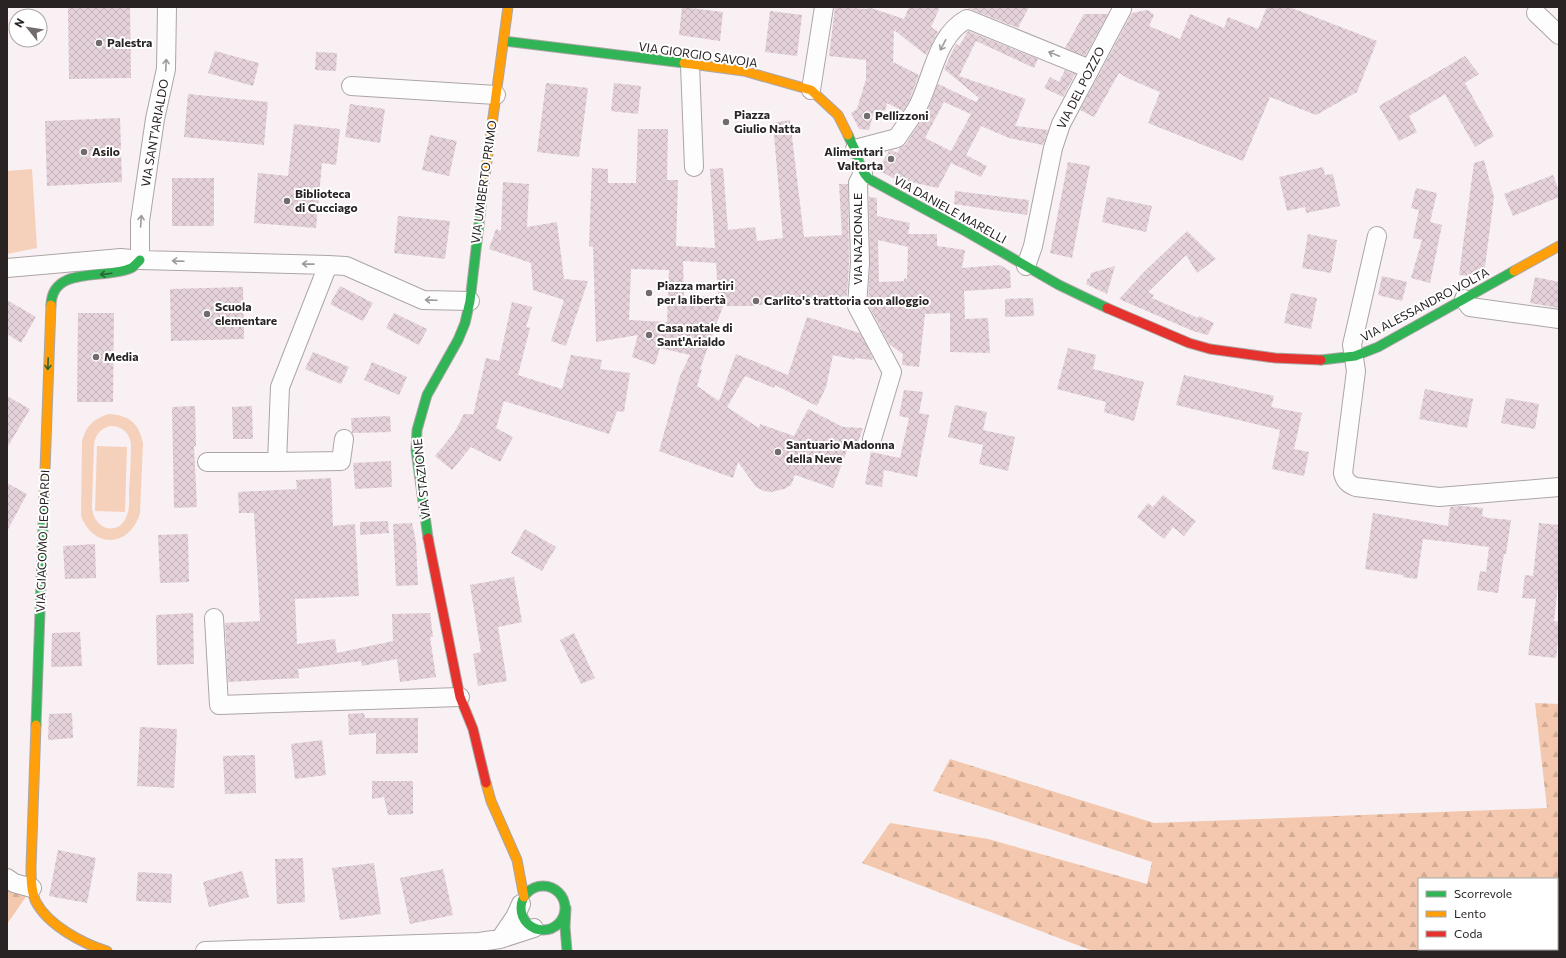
<svg xmlns="http://www.w3.org/2000/svg" width="1566" height="958" font-family="Commissioner,sans-serif">
<style>
.green{fill:#f5d1bc;fill-rule:evenodd}
.forest{fill:url(#forest-firs);fill-rule:evenodd}
.building{fill:url(#building-cross-hatch);fill-rule:evenodd}
.lines{fill:none;stroke-linecap:round;stroke-linejoin:round}
.street-casing{stroke:#aca5a6;stroke-width:20}
.fast-casing{stroke:#aca5a6;stroke-width:11}
.slow-casing{stroke:#aca5a6;stroke-width:11}
.jam-casing{stroke:#aca5a6;stroke-width:11}
.street{stroke:#fefdfd;stroke-width:18}
.fast{stroke:#30b455;stroke-width:9}
.slow{stroke:#ff9f0a;stroke-width:9}
.jam{stroke:#e5322d;stroke-width:9}
.oneway{stroke:#9e9b9b}
.oneway2{stroke:#2c643a}
.poi-dot{fill:#716b6b;stroke:#fff;stroke-width:1.5}
.labels{text-anchor:middle;stroke-width:4;stroke-linejoin:round;paint-order:stroke}
.poi-label{font-size:12px;font-weight:bold;fill:#292323;stroke:#fff;text-anchor:start}
.street-label{font-size:12px;fill:#292323;stroke:#fff}
</style>
<defs>
<pattern id="forest-firs" width="22" height="20" patternUnits="userSpaceOnUse"><rect width="22" height="20" fill="#f4c8ae"/><path d="M5 1l3.5 6h-7zM16 11l3.5 6h-7z" fill="#d1ac95"/></pattern>
<pattern id="building-cross-hatch" width="8" height="8" patternUnits="userSpaceOnUse"><rect width="8" height="8" fill="#e4d1da"/><path d="M0 0l8 8M0 8l8-8" fill="none" stroke="#c4b3bb"/></pattern>
</defs>
<rect width="100%" height="100%" fill="#f8f0f2"/>
<path class="green" d="M32,169L37,248L7,254V171Z
M108,414C129,415 139,423 143,443L140,513C130,547 94,550 81,516L82,442C86,426 92,420 108,414ZM110,426C122,426 129,432 131,444C131,460 130,475 129,491C129,499 130,508 127,515C120,537 92,531 92,505L94,444C96,434 100,429 110,426Z
M97,446L127,447L125,512L95,511Z"/>
<path class="forest" d="M1535,703L1559,704V951H1093L862,863L890,823L988,839L1147,884L1152,862L933,791L950,759L1154,823L1547,808ZM1419,879H1557V949H1419Z
M7,872L32,888L7,924Z"/>
<path class="building" d="M68,7H130L131,78L69,79Z
M682,7L723,12L720,41L679,35Z
M835,7L867,9L868,7L904,19L909,7H940L931,27L938,32L926,55L894,30L893,62L919,75L909,101L903,111L887,103L885,111H874L869,130L859,129L851,113L857,109L866,79V60L829,56Z
M965,7H1029L1018,28Z
M1267,7H1289L1377,41L1357,92L1316,115L1270,97L1243,161L1148,123L1160,92L1127,78L1119,73L1094,117L1080,110L1132,13L1148,10L1154,15L1149,26L1180,39L1190,14L1224,28L1228,17L1258,29Z
M770,11L802,15L797,56L765,52Z
M1084,14H1108L1085,56L1065,48Z
M968,31L1038,59L1034,68L976,41L959,76L1026,99L1015,126L1048,130L1043,145L1009,138L981,126L966,155L987,166L981,177L951,163L938,188L893,178L878,170L889,151L892,150L897,153L900,148L906,144L927,111L938,84L976,102L979,98L944,69L956,44L959,46ZM944,102L971,114L951,151L925,138Z
M215,51L259,63L253,86L208,73Z
M316,52L337,53L336,71L315,70Z
M1465,56L1479,74L1465,83L1494,136L1475,147L1445,94L1409,116L1417,132L1399,141L1379,106Z
M1065,70L1075,74L1063,97L1044,88L1050,77L1059,82Z
M546,83L588,88L579,157L537,152Z
M614,83L641,86L638,114L611,111Z
M188,94L268,102L264,145L184,137Z
M350,104L385,109L380,143L345,137Z
M120,118L122,182L47,186L45,121Z
M790,120L804,237L842,235L839,184H848L849,263L847,296L750,306H723L700,369H702L697,386L719,401L736,354L788,375L807,317L860,333L873,358L872,360L855,358V360L833,355L826,387L817,406L775,385L774,388L745,376L727,407L759,428L760,424L794,436L808,409L843,427L863,428L855,451L848,448L833,488L795,475L791,485L784,489L771,492L764,491L756,487L738,462L733,478L659,451L680,376L690,355L660,348L655,365L632,357L638,335L596,342L593,247L589,246L592,168L608,169V183H636L638,129H668L667,180H678L676,246L715,248L710,169L723,168L728,230L755,227L757,241L783,238L773,123ZM683,261L716,263L718,296L684,297ZM631,269L669,270L667,322L629,320Z
M294,124L340,129L336,165L322,163L316,228L254,223L258,173L288,176Z
M430,135L457,141L449,176L422,170Z
M1484,160L1494,197L1484,274L1478,277L1459,275L1474,163Z
M1068,162L1090,166L1072,258L1050,253Z
M1323,167L1325,175L1333,174L1340,206L1306,213L1305,207L1287,211L1279,177Z
M1553,175L1559,191V197L1513,216L1504,194Z
M172,178H214V226H172Z
M503,182L529,184L527,227L557,222L564,279L588,281L566,346L551,341L564,300L533,290L531,263L489,249L496,229L501,231Z
M1416,188L1437,193L1430,222L1442,225L1430,283L1411,278L1422,240L1413,238L1419,210L1411,208Z
M955,191L1029,200L1027,215L954,204Z
M869,197L877,198V216L910,223L908,234H937V246L965,250L962,268L1000,265L1010,271L1011,288L964,291L965,319L988,318L990,353L950,352V313L925,314L919,367L902,365L903,354L889,344L868,304L870,263ZM878,240L908,247L907,278L904,279V281L879,282Z
M1107,197L1152,206L1146,232L1102,222Z
M398,216L450,221L445,259L394,253Z
M1187,231L1216,259L1197,273L1186,255L1148,292L1154,295L1152,298L1198,318L1199,316L1214,323L1208,335L1193,331L1119,299L1144,272Z
M1308,234L1337,240L1331,273L1302,268Z
M1115,266L1107,294L1086,284L1088,278L1090,279L1091,273Z
M1382,276L1407,282L1402,301L1378,295Z
M1535,277L1559,282V308L1530,303Z
M340,286L373,303L363,321L330,304Z
M243,287L244,339L171,341L170,289Z
M1291,293L1317,298L1311,329L1284,323Z
M1033,298L1034,316L1005,317V299Z
M7,300L36,317L21,343L7,334Z
M512,302L532,307L526,327L530,328L518,375L562,389L571,355L602,360L600,369L630,373L624,412L617,411L609,434L504,401L496,428L513,437L500,462L471,447L452,470L435,456L454,433L464,414H470L473,415L486,358L499,361Z
M78,313H114L113,402H77Z
M394,313L427,329L419,345L386,328Z
M1068,348L1096,355L1093,369L1144,382L1134,421L1104,412L1106,402L1057,389Z
M313,352L349,367L341,384L305,369Z
M372,362L407,377L399,395L364,380Z
M1184,375L1274,396L1271,407L1302,413L1294,449L1309,452L1304,476L1272,469L1280,430L1176,405Z
M1425,389L1473,399L1467,428L1419,419Z
M904,390L923,392L919,413L929,415L917,477L884,470L882,487L865,484L871,452L900,458L909,418L899,416Z
M7,396L30,409L7,448Z
M1506,398L1539,404L1535,429L1501,423Z
M955,405L987,412L983,430L1015,437L1008,471L979,464L983,445L948,437Z
M195,406L196,446H194L197,507L174,508L172,407Z
M252,406L253,439H233L232,407Z
M390,416L391,432L352,433L351,418Z
M391,461L392,487L355,489L353,463Z
M331,478L333,526L355,524L359,596L295,599L297,644L335,639L337,653L393,641L392,614L430,613L433,637H430L436,677L400,682L397,659L362,666L361,661L298,669L299,678L228,682L225,623L260,621L254,513H239L238,492L297,489L296,480Z
M7,483L27,494L7,531Z
M1163,495L1196,521L1184,536L1173,527L1164,539L1137,517L1148,503L1153,507Z
M1462,506L1483,508L1482,516L1488,518L1511,520L1506,554H1504L1498,593L1477,590L1480,571L1486,572L1489,547L1423,539L1417,579L1403,577V575L1365,569L1373,513L1448,526L1450,507Z
M388,521L389,533L360,535V522Z
M412,523L416,542L418,585L396,586L393,524Z
M1539,523L1559,525V577L1554,621L1559,622V632L1556,658L1528,655L1536,599L1522,598L1525,575L1533,576Z
M525,529L556,547L542,571L511,553Z
M188,534L189,582L160,583L158,535Z
M95,544L96,578L65,579L63,546Z
M514,577L522,622L498,627L507,681L478,686L473,654L481,652L470,585Z
M193,613L194,664L157,665L156,615Z
M80,632L82,666L51,667L52,633Z
M574,633L595,678L581,684L560,640Z
M72,713L73,738L48,740L49,714Z
M364,713L365,718H418V753L376,754V733L349,735L348,714Z
M140,727L177,729L174,788L137,786Z
M322,740L326,775L295,779L291,744Z
M255,755L256,793L225,794L223,756Z
M372,781H413V814L388,815L384,797L372,799Z
M58,850L96,858L87,903L49,896Z
M303,858L305,902L277,904L275,859Z
M374,863L381,914L340,920L332,868Z
M443,869L453,915L410,924L400,878Z
M242,871L249,897L209,907L203,882Z
M138,872L172,874L171,903L136,901Z"/>
<g class="lines">
<g class="street-casing">
<path id="street" d="M1536,13L1559,35
M690,65L694,167
M351,86L496,95
M811,90L824,7
M855,149L897,138C904,127 912,117 918,106C933,77 936,36 967,19L1090,69
M863,173L858,183L860,263L857,306L892,372L872,439
M1377,236L1352,345L1356,371L1343,473C1345,481 1348,484 1356,487L1439,497L1559,487
M140,260V221L155,119L166,69L167,7
M1026,266L1033,246L1053,148L1061,124L1122,9V7
M7,268L121,258L140,260L328,265L346,266L423,300L470,301
M1464,299L1470,307L1559,319
M207,462H277L280,387L328,265
M277,462L341,461L344,439
M214,618L219,705L460,697
M7,878L14,883L32,888
M500,939L515,917L521,904
M205,951L479,942L500,939L534,928"/>
</g>
<g class="fast-casing">
<path id="fast" d="M504,41L684,63
M848,135C850,140 853,145 855,150C859,161 860,170 869,179L967,232L1059,285L1107,308
M51,305C52,265 106,280 131,268C134,267 137,263 140,260
M1321,360L1355,356L1378,347L1514,271
M428,538L416,450L417,430L427,395L458,340L465,323L470,301L482,198
M36,725L44,498
M521 908a22 22 0 1 1 44 0a22 22 0 1 1-44 0Z
M566,908L565,927L567,951"/>
</g>
<g class="slow-casing">
<path id="slow" d="M684,63L744,71L811,90L838,115L848,135
M482,198L508,7
M1514,271L1559,246
M44,498L51,305
M36,725L31,868C31,879 31,892 36,902C48,925 83,944 107,951
M486,783L491,801L517,860L524,897"/>
</g>
<g class="jam-casing">
<path id="jam" d="M1107,308L1189,343L1210,349L1275,358L1321,360
M428,538L460,697L473,729L486,783"/>
</g>
<use href="#street" class="street"/>
<use href="#fast" class="fast"/>
<use href="#slow" class="slow"/>
<use href="#jam" class="jam"/>
</g>
<defs><path id="oneway-shaft" d="M-6 0H5M1.5-3L5.5 0L1.5 3" fill="none" stroke-width="1.6" stroke-linecap="round" stroke-linejoin="round"/></defs>
<g class="oneway">
<use href="#oneway-shaft" transform="translate(943 45) rotate(118)"/>
<use href="#oneway-shaft" transform="translate(1054 54) rotate(-158)"/>
<use href="#oneway-shaft" transform="translate(166 65) rotate(-87)"/>
<use href="#oneway-shaft" transform="translate(141 221) rotate(-86)"/>
<use href="#oneway-shaft" transform="translate(178 261) rotate(-178)"/>
<use href="#oneway-shaft" transform="translate(308 264) rotate(-179)"/>
<use href="#oneway-shaft" transform="translate(431 300) rotate(-178)"/>
</g>
<g class="oneway2">
<use href="#oneway-shaft" transform="translate(106 274) rotate(173)"/>
<use href="#oneway-shaft" transform="translate(48 364) rotate(92)"/>
</g>
<g class="poi-dot">
<circle cx="99" cy="43" r="4"/>
<circle cx="867" cy="116" r="4"/>
<circle cx="726" cy="122" r="4"/>
<circle cx="84" cy="152" r="4"/>
<circle cx="891" cy="159" r="4"/>
<circle cx="287" cy="201" r="4"/>
<circle cx="649" cy="293" r="4"/>
<circle cx="756" cy="301" r="4"/>
<circle cx="207" cy="314" r="4"/>
<circle cx="649" cy="335" r="4"/>
<circle cx="96" cy="357" r="4"/>
<circle cx="778" cy="452" r="4"/>
</g>
<g class="labels">
<g class="poi-label">
<text x="107" y="47">Palestra</text>
<text x="734" y="119">Piazza<tspan x="734" dy="14">Giulio Natta</tspan></text>
<text x="875" y="120">Pellizzoni</text>
<text x="92" y="156">Asilo</text>
<text x="883" y="156" text-anchor="end">Alimentari<tspan x="883" dy="14">Valtorta</tspan></text>
<text x="295" y="198">Biblioteca<tspan x="295" dy="14">di Cucciago</tspan></text>
<text x="657" y="290">Piazza martiri<tspan x="657" dy="14">per la libertà</tspan></text>
<text x="764" y="305">Carlito's trattoria con alloggio</text>
<text x="215" y="311">Scuola<tspan x="215" dy="14">elementare</tspan></text>
<text x="657" y="332">Casa natale di<tspan x="657" dy="14">Sant'Arialdo</tspan></text>
<text x="104" y="361">Media</text>
<text x="786" y="449">Santuario Madonna<tspan x="786" dy="14">della Neve</tspan></text>
</g>
<g class="street-label">
<text transform="translate(698 55) rotate(8)" y="4">VIA GIORGIO SAVOJA</text>
<text transform="translate(1081 88) rotate(-63)" y="4">VIA DEL POZZO</text>
<text transform="translate(155 133) rotate(-80)" y="4">VIA SANT'ARIALDO</text>
<text transform="translate(484 182) rotate(-82)" y="4">VIA UMBERTO PRIMO</text>
<text transform="translate(950 210) rotate(29)" y="4">VIA DANIELE MARELLI</text>
<text transform="translate(858 239) rotate(-90)" y="4">VIA NAZIONALE</text>
<text transform="translate(1425 305) rotate(-28)" y="4">VIA ALESSANDRO VOLTA</text>
<text transform="translate(422 479) rotate(-96)" y="4">VIA STAZIONE</text>
<text transform="translate(43 541) rotate(-88)" y="4">VIA GIACOMO LEOPARDI</text>
</g>
</g>
<rect width="1566" height="958" fill="none" stroke="#292323" stroke-width="16"/>
<rect x="1418" y="878" width="140" height="72" fill="#ffffff" stroke="#a9a7a7"/>
<rect x="1426" y="891" width="20" height="6" fill="#30b455" stroke="#a9a7a7"/>
<text x="1454" y="898" font-size="12" fill="#292323">Scorrevole</text>
<rect x="1426" y="911" width="20" height="6" fill="#ff9f0a" stroke="#a9a7a7"/>
<text x="1454" y="918" font-size="12" fill="#292323">Lento</text>
<rect x="1426" y="931" width="20" height="6" fill="#e5322d" stroke="#a9a7a7"/>
<text x="1454" y="938" font-size="12" fill="#292323">Coda</text>
<g transform="translate(28 28) rotate(300)"><circle r="19" fill="#ffffff" stroke="#a9a7a7"/>
<path d="M0-3L7 15L0 10L-7 15Z" fill="#716b6b"/>
<text y="-6" font-size="11" font-weight="bold" text-anchor="middle" fill="#292323">N</text>
</g>
</svg>
